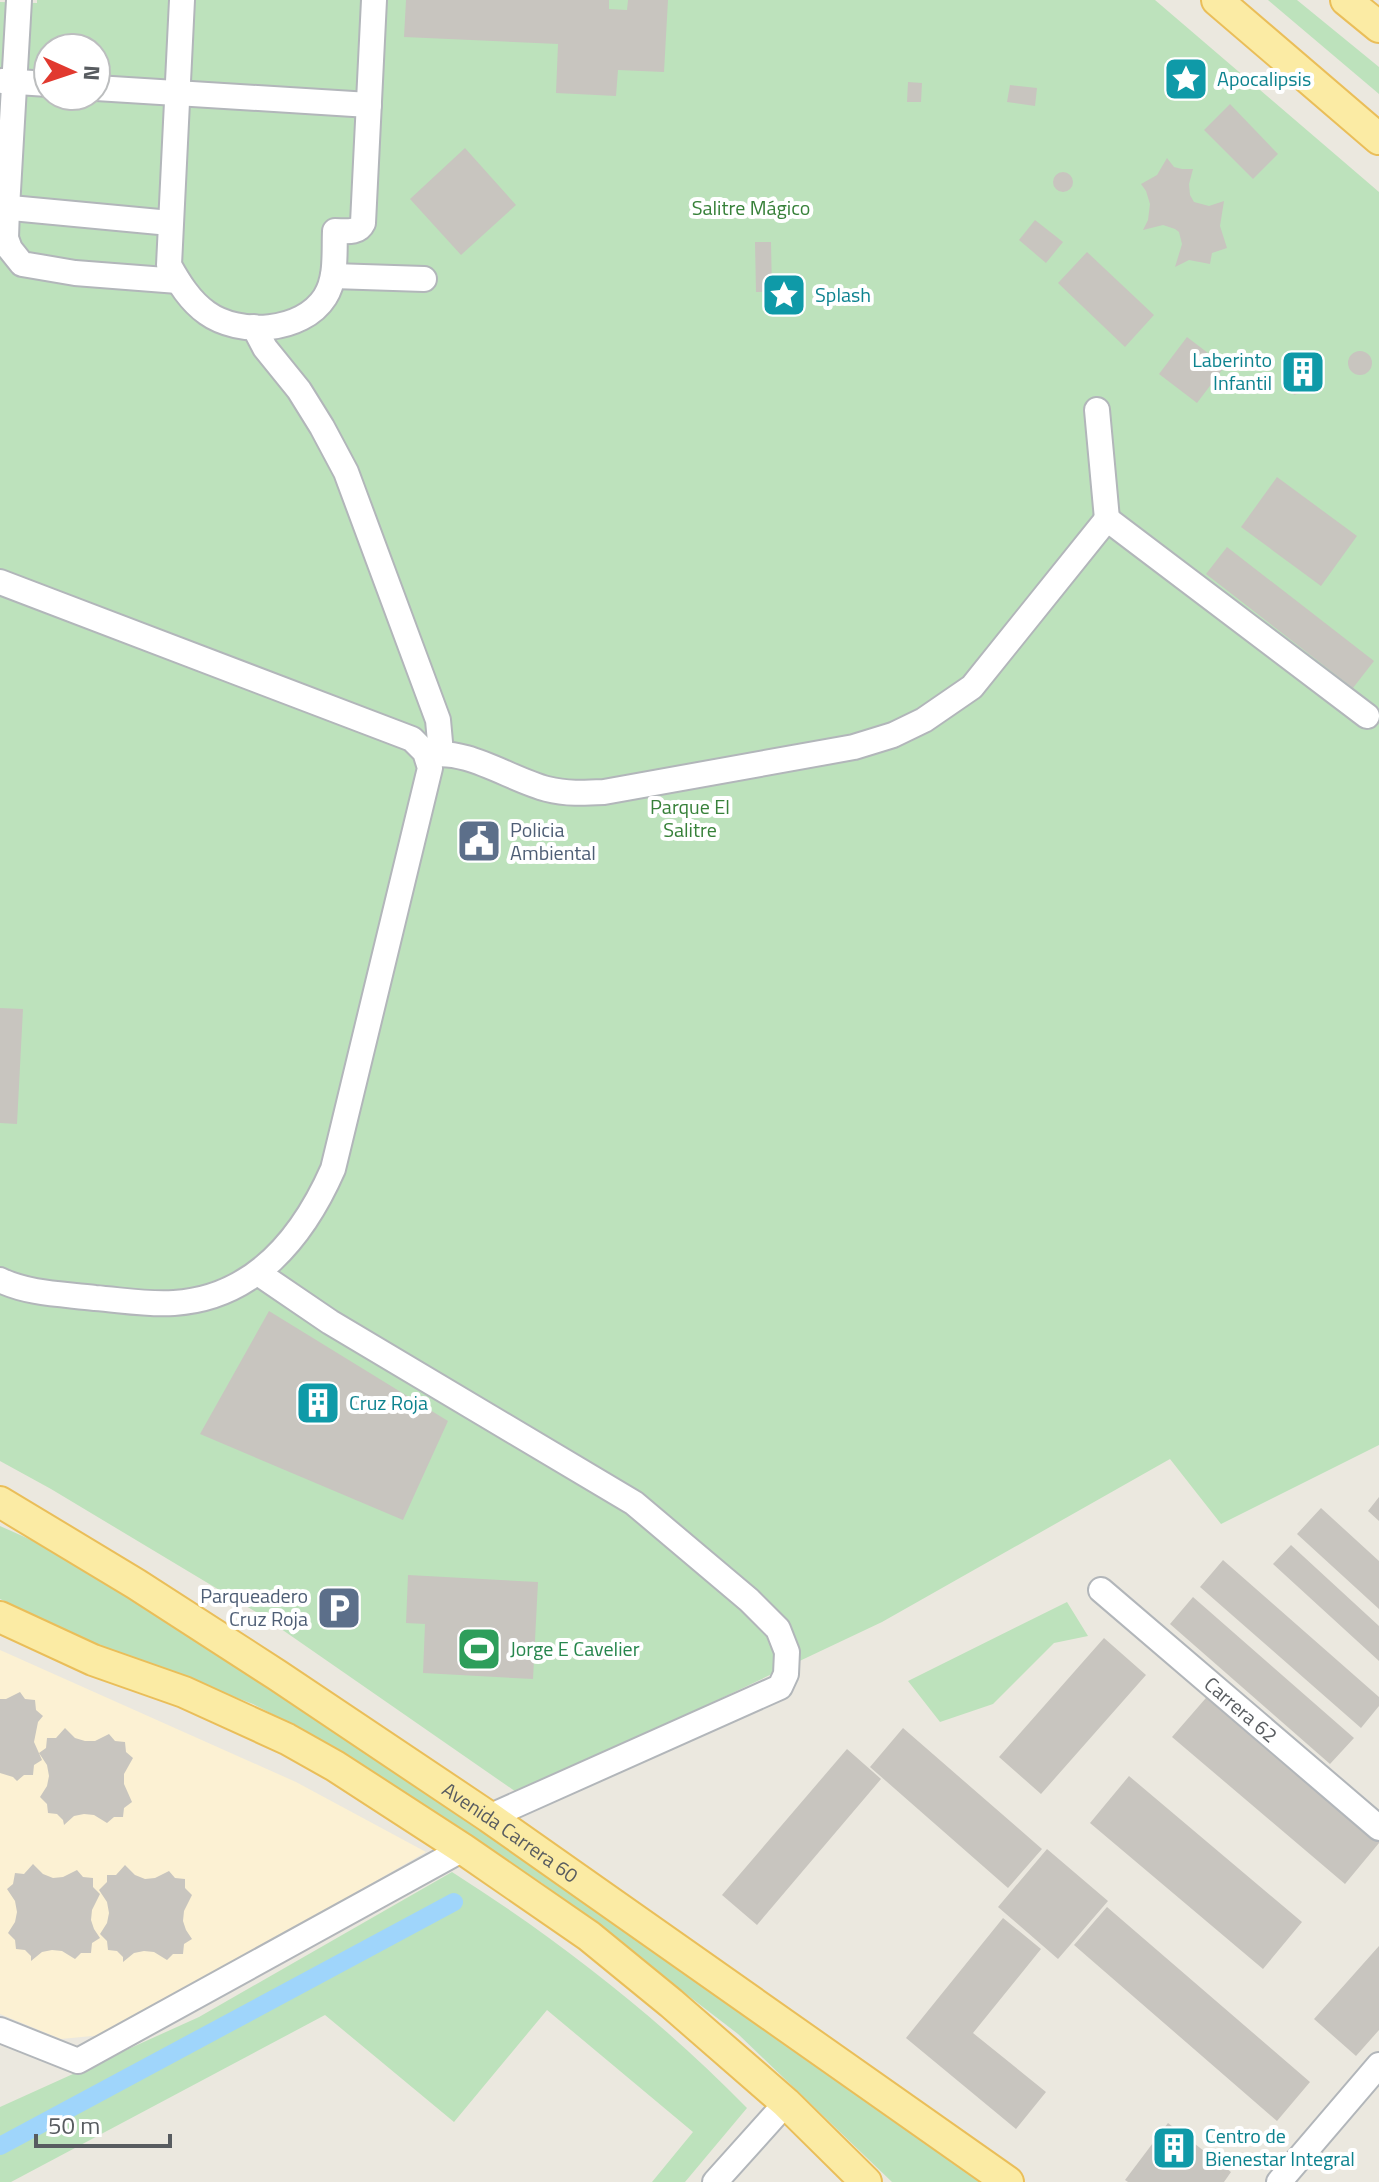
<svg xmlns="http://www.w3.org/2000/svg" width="1379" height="2182" font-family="'Titillium Web',sans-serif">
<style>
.commercial{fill:#fcf1d3}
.green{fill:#bde2bc;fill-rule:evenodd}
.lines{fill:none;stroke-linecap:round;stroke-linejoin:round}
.canal{stroke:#9fd5fb;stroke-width:18}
.building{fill:#c8c5bf}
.minor-casing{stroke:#b2b6ba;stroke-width:28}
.major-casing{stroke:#eabe59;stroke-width:34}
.minor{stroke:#fff;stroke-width:24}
.major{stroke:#fbeba4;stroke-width:30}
.labels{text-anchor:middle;stroke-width:8;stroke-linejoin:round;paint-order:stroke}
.culture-label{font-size:20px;fill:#0d838f;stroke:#fff;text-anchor:start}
.park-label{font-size:20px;fill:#378039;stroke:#fff}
.service-label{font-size:20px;fill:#4e5e75;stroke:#fff;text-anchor:start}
.leisure-label{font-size:20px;fill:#27864d;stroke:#fff;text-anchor:start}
.street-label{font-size:20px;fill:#585c60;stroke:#fff}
</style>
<rect width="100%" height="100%" fill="#ebe8df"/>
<path class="commercial" d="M0,1650L296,1782L426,1852L230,1965L103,2035L61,2039L0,2014Z"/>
<path class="green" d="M37,0H1155L1379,192V1445L1221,1524L1170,1459L882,1622L519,1794L261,1615L51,1489L0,1461V2L37,3ZM48,48H96V96H48Z
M1268,0H1297L1379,67V94Z
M0,1526L67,1556L257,1679L539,1868L776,2032L981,2182H892L738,2034L542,1883L310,1734L253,1704L101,1646L0,1599Z
M1067,1602L1088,1636L1054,1643L993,1704L940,1722L908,1681Z
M452,1872C559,1940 659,2018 747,2108L685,2182H652L693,2132L547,2010L454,2122L325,2015L11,2182H0V2107L199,2017Z"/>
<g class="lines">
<path class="canal" d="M0,2146L454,1902"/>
</g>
<path class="building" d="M406,0H609V9L627,10L628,0H668L664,72L618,70L616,96L556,93L558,44L404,37Z
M908,82L922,83L921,102H907Z
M1010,85L1037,88L1035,106L1007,102Z
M1230,104L1278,154L1253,179L1204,130Z
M465,148L516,205L461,255L410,199Z
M1167,158L1174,167L1182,169H1193L1189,184L1190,195L1194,202L1209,206L1224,201L1220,226L1227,248L1212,253L1210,264L1189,260L1175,267L1182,244L1179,232L1175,229L1163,225L1143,230L1148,220L1150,204L1146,191L1141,184L1157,175Z
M1053 182a10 10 0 1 1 20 0a10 10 0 1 1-20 0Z
M1035,220L1063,242L1046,263L1019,240Z
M755,242H771L772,292H756Z
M1087,252L1154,315L1125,347L1058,283Z
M1187,337L1225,366L1197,403L1159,374Z
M1311,350L1323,385L1294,395L1282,360Z
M1348 363a12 12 0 1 1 24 0a12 12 0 1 1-24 0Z
M1277,477L1357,536L1321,586L1241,527Z
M1227,547L1374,661L1353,688L1206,574Z
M0,1008L23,1009L17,1124L0,1123Z
M269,1311L448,1421L403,1520L200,1434Z
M1379,1497V1521L1368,1511Z
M1321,1508L1379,1561V1609L1297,1534Z
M1291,1545L1379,1626V1661L1273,1564Z
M1223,1560L1379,1697V1706L1361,1728L1200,1587Z
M408,1575L538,1582L533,1679L423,1673L425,1624L406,1623Z
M1193,1597L1354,1738L1330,1764L1170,1624Z
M1104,1638L1146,1675L1041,1794L999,1757Z
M1212,1691L1379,1832V1843L1345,1884L1172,1737Z
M20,1692L25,1699L35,1700L36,1710L43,1716L38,1722L34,1742L42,1760L34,1765L33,1775H24L17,1781L13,1777L0,1773V1699H6Z
M65,1728L75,1738L85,1741H95L109,1734L115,1741L125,1742L126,1752L133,1758L124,1774V1784L132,1802L124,1808L123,1817H114L107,1823L94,1815L84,1814L74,1816L64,1825L63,1820L57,1814L48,1813L47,1804L40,1797L47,1786L49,1776L47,1765L39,1753L46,1748L47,1738H56Z
M903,1728L1042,1849L1008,1888L870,1767Z
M847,1749L881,1779L757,1925L722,1895Z
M1129,1776L1302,1922L1263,1969L1090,1823Z
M1047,1849L1108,1901L1058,1959L998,1907Z
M33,1864L43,1874L53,1878L63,1877L77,1870L83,1877L93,1878V1887L100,1894L92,1910L91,1920L94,1929L100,1938L92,1943L91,1953H81L75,1959L62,1951L52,1950L42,1952L31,1961V1956L25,1950L16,1949L15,1940L8,1933L15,1922L17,1912L15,1901L7,1889L13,1884L15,1873L24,1874Z
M125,1865L135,1875L145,1879L155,1878L169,1871L175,1878L185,1879V1888L192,1895L184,1911L183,1921L186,1930L192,1939L184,1944L183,1954H173L167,1960L154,1952L144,1951L134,1953L123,1962V1957L117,1951L108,1950L107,1941L100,1934L107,1923L109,1913L107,1902L99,1890L107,1882V1875H116Z
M1107,1907L1310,2082L1277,2121L1074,1945Z
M1003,1918L1041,1949L973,2033L1046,2092L1016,2129L906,2038Z
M1379,1946V2030L1356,2056L1314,2019Z
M1168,2123L1231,2172L1224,2182H1128L1125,2180Z"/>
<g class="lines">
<g class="minor-casing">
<g id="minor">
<path d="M19,0L7,208L6,238L10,249L22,264L75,273L178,281"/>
<path d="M182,0L169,265C179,283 190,301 207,313C239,336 302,333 325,297C337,278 334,253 335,231C345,231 358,234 363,223L374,0"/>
<path d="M2,81L48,84"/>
<path d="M96,88L369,105"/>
<path d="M0,207L170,223"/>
<path d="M333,276L424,279"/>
<path d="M254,327L265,348L299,390L322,427L346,472L438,720L441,753"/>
<path d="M1097,410L1107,519"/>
<path d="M0,582L412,739L425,752L430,768L333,1169C303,1237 254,1298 174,1303C148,1305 121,1300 95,1298C63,1294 29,1294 0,1280"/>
<path d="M427,756C464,746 511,780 547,789C566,794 585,793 604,792L854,747L893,735L924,720L972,687L1107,519L1367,716"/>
<path d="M258,1273L330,1322L634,1503L749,1600L778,1629L787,1652L786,1674L780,1687L489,1817"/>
<path id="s1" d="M1101,1590L1379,1828"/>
<path d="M0,2030L78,2061L463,1849"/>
<path d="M715,2182L786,2103"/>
<path d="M1279,2182L1379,2065"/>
</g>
</g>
<g class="major-casing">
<g id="major">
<path d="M1217,0L1379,139"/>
<path d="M1346,0L1379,27"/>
<path id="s2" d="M0,1502L136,1584L277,1675L489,1817L1008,2182"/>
<path d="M0,1617L93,1660L184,1692L287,1739L335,1766L463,1849L589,1936L671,2003L786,2103L866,2182"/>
</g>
</g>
<use href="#minor" class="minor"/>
<use href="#major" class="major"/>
</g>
<defs>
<g id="sight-square" transform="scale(2.3)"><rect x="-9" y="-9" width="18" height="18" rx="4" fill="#0f9aa8" stroke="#fff"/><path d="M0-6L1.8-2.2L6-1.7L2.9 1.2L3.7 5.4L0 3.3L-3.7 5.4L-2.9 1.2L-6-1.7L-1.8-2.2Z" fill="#fff"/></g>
<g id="building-square" transform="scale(2.3)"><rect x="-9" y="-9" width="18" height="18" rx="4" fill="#0f9aa8" stroke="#fff"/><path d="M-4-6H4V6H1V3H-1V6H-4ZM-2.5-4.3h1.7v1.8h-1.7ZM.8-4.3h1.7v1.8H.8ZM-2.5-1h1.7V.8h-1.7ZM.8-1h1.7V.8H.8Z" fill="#fff"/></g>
<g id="civic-square" transform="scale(2.3)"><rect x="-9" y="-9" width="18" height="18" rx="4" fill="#5c6f8a" stroke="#fff"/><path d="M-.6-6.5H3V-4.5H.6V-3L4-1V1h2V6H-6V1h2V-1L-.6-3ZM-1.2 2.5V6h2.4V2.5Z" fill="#fff"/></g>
<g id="parking-square" transform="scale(2.3)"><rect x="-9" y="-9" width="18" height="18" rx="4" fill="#5c6f8a" stroke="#fff"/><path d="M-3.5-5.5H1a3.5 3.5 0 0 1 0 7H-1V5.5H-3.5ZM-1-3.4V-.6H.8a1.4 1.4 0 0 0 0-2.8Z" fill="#fff"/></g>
<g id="stadium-square" transform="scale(2.3)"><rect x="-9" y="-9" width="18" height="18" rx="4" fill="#2e9e5b" stroke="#fff"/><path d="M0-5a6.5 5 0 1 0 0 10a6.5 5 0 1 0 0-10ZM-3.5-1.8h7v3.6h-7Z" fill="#fff"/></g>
</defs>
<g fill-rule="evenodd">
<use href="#sight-square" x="1186" y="79"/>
<use href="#sight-square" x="784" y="295"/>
<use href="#building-square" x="1303" y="372"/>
<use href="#civic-square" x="479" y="841"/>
<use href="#building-square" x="318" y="1403"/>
<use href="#parking-square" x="339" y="1608"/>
<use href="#stadium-square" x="479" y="1649"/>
<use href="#building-square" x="1174" y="2148"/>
</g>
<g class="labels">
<g class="culture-label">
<text x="1217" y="86">Apocalipsis</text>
<text x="815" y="302">Splash</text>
<text x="1272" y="367" text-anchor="end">Laberinto<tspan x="1272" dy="23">Infantil</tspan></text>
<text x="349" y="1410">Cruz Roja</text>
<text x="1205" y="2143">Centro de<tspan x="1205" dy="23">Bienestar Integral</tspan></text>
</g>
<g class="park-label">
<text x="751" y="215">Salitre Mágico</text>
<text x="690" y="814">Parque El<tspan x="690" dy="23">Salitre</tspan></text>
</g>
<g class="service-label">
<text x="510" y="837">Policia<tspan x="510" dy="23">Ambiental</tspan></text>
<text x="308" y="1603" text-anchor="end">Parqueadero<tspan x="308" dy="23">Cruz Roja</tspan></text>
</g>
<g class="leisure-label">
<text x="510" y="1656">Jorge E Cavelier</text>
</g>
<g class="street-label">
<text dy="7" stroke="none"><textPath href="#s1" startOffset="184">Carrera 62</textPath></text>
<text dy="7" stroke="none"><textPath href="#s2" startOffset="608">Avenida Carrera 60</textPath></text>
</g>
</g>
<g transform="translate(72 72) rotate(93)"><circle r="38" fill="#ffffff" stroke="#bcbebf" stroke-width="2"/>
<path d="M0-6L14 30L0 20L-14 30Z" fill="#e1392f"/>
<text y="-12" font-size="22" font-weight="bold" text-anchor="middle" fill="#585c60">N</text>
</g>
<path d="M36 2134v12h134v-12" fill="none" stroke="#585c60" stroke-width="4"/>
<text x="48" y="2134" font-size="24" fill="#585c60" stroke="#ffffff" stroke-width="6" paint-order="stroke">50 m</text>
</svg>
